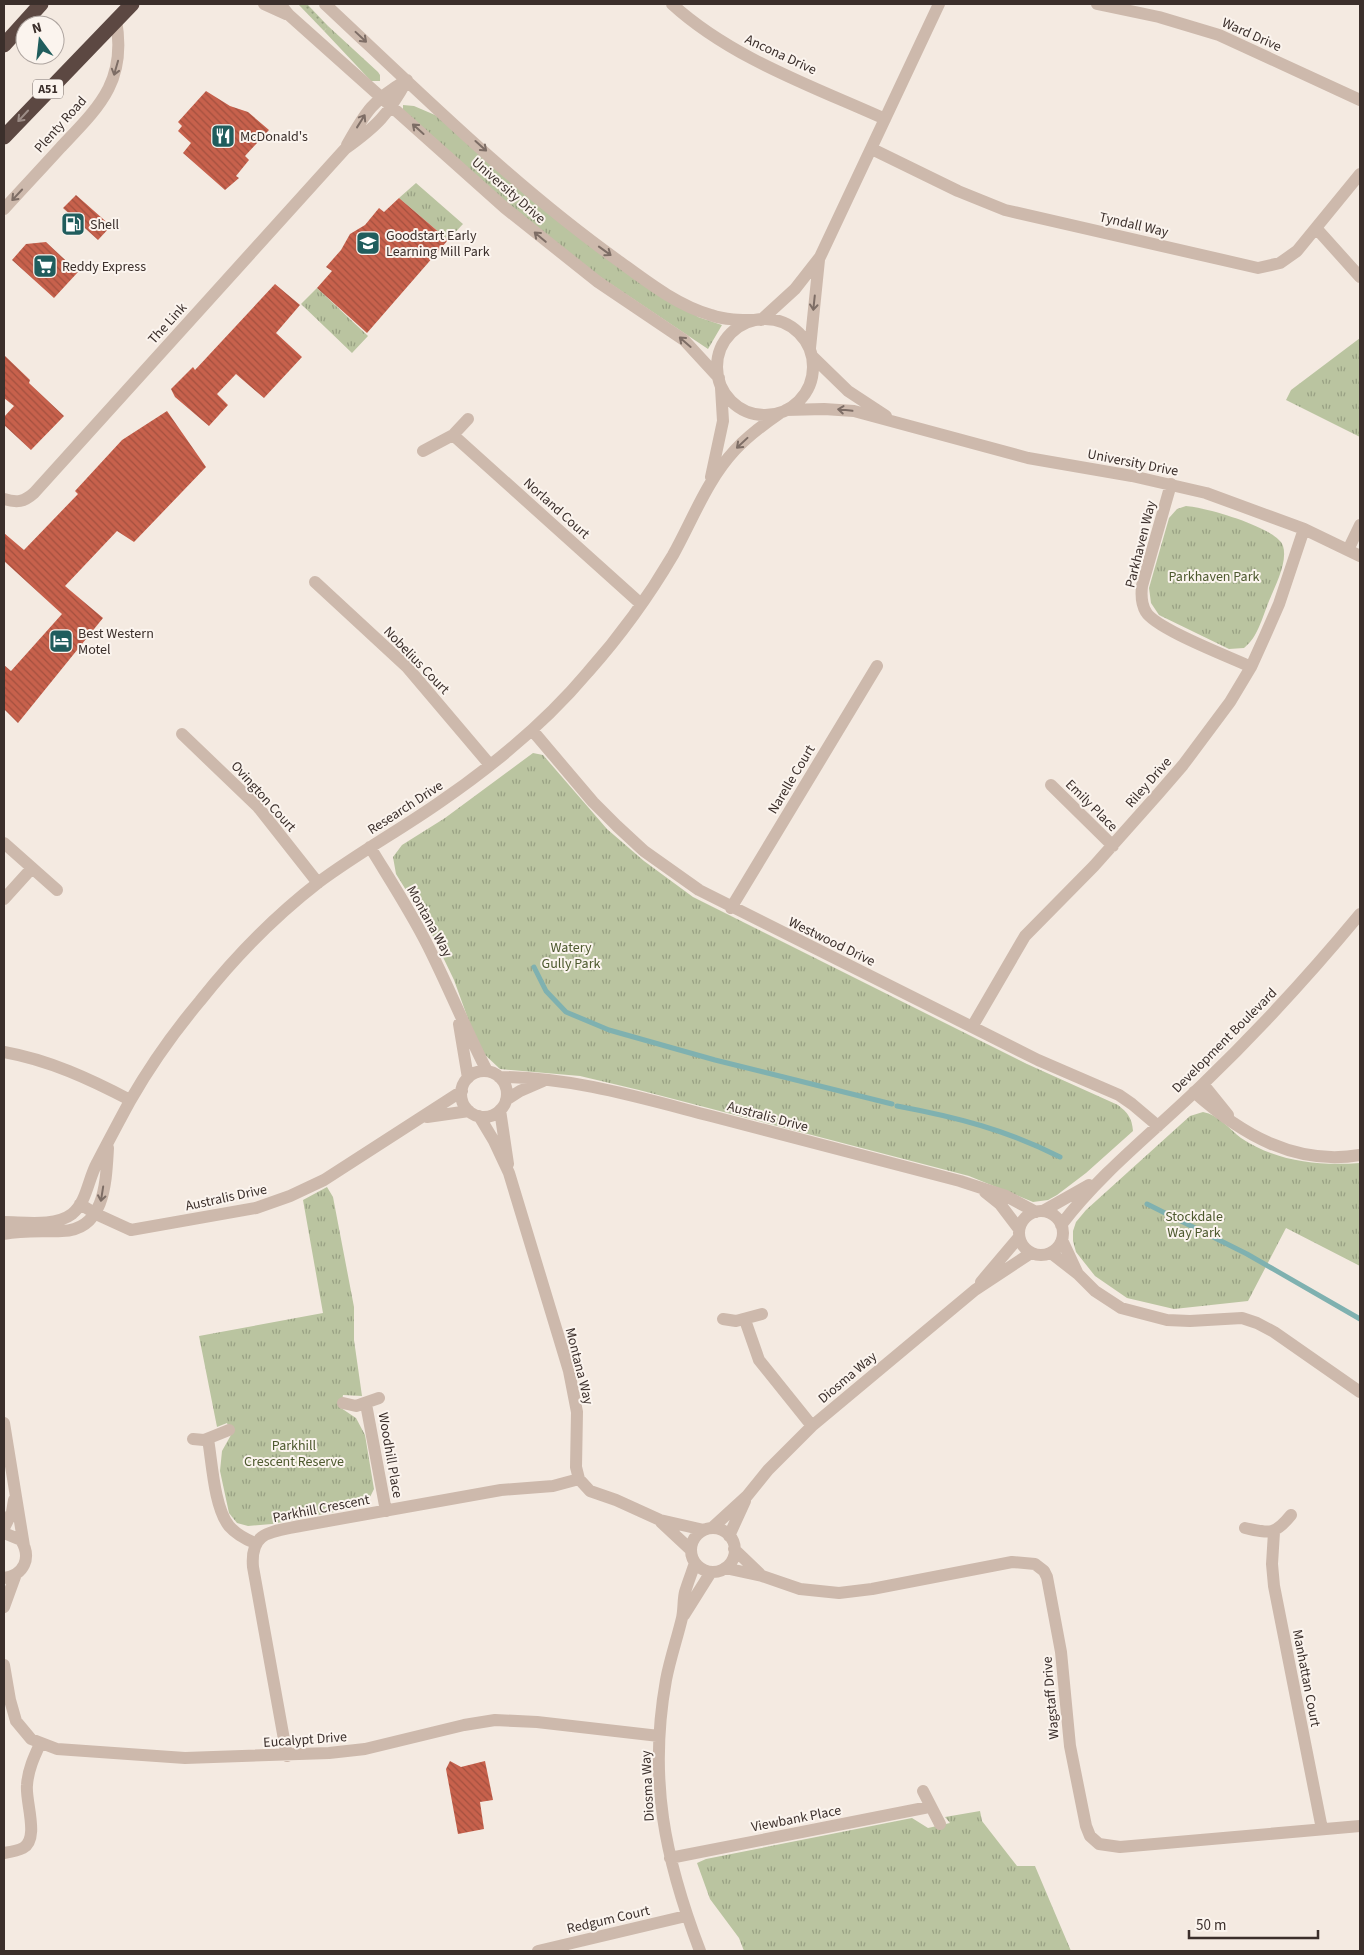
<svg xmlns="http://www.w3.org/2000/svg" width="1364" height="1955" font-family="'Source Sans 3',sans-serif">
<style>
.grass{fill:url(#grass-tufts)}
.garden{fill:url(#garden-dots)}
.lines{fill:none;stroke-linecap:round;stroke-linejoin:round}
.stream{stroke:#7fb1b0;stroke-width:5}
.building{fill:url(#building-back-hatch)}
.minor{stroke:#cdb9ac;stroke-width:12}
.highway{stroke:#5c4842;stroke-width:15}
.oneway{stroke:#7d6d65}
.oneway2{stroke:#9c8d87}
.labels{text-anchor:middle;stroke-width:4;stroke-linejoin:round;paint-order:stroke}
.shield{fill:#fbf4ee;stroke:#756a66;stroke-width:1}
.shield-label{font-size:12px;font-weight:bold;fill:#3b2f2b}
.street-label{font-size:14px;fill:#3b2f2b;stroke:#fbf4ee}
.poi-label{font-size:14px;fill:#3b2f2b;stroke:#fbf4ee;text-anchor:start}
.park-label{font-size:14px;fill:#4d592e;stroke:#fbf4ee}
</style>
<defs>
<pattern id="grass-tufts" width="24" height="20" patternUnits="userSpaceOnUse" patternTransform="scale(1.25)"><rect width="24" height="20" fill="#bac4a0"/><path d="M3 7l-1-3M5 7V3M7 7l1-3M15 17l-1-3M17 17v-4M19 17l1-3" fill="none" stroke="#98a083"/></pattern>
<pattern id="garden-dots" width="8" height="8" patternUnits="userSpaceOnUse" patternTransform="scale(1.25)"><rect width="8" height="8" fill="#bac4a0"/><path d="M2 2h.1M6 6h.1" fill="none" stroke="#98a083" stroke-width="1.8" stroke-linecap="round"/></pattern>
<pattern id="building-back-hatch" width="6" height="6" patternUnits="userSpaceOnUse" patternTransform="scale(1.25)"><rect width="6" height="6" fill="#c7614c"/><path d="M-1 5l2 2M0 0l6 6M5-1l2 2" fill="none" stroke="#a3503f"/></pattern>
</defs>
<rect width="100%" height="100%" fill="#f4eae1"/>
<path class="grass" d="M328,26L378,72L380,75V81H371L324,31Z
M403,105L414,106L442,118L698,317L722,325L708,349L578,262L513,208L403,110Z
M416,183L463,224L448,240L399,198Z
M317,288L368,336L352,353L301,304Z
M1360,338V437L1286,400L1291,390Z
M1186,506C1205,507 1278,528 1283,546C1288,562 1275,586 1269,601C1262,618 1258,637 1244,648L1229,649L1159,615L1151,603L1149,588L1169,518L1177,509Z
M533,753L543,755L607,829L644,861L693,897L1027,1064L1118,1105C1128,1113 1132,1118 1133,1131L1086,1173L1057,1195L1048,1200L1033,1202L969,1176L639,1090L580,1076L500,1069L483,1053L475,1038L454,980L427,924L396,874L393,857L402,845L445,818Z
M1203,1112C1219,1115 1229,1129 1241,1138C1277,1162 1319,1166 1360,1163V1266L1286,1228L1248,1301L1174,1309L1127,1298L1095,1276L1076,1252L1073,1241V1231L1076,1222L1086,1210L1190,1116Z
M327,1187L333,1197L354,1307V1340L362,1396L343,1395L341,1408L356,1418L365,1435L374,1489L367,1503L355,1508L272,1524L248,1526L237,1523L229,1513L220,1471L222,1451L231,1435L227,1423L217,1427L199,1336L323,1313L303,1200Z
M980,1811L982,1821L1017,1866H1035L1071,1951H744L739,1938L710,1899L697,1863L706,1859L912,1818L928,1828L950,1823L945,1817Z"/>
<path class="garden" d="M298,4H307L328,26L324,31Z"/>
<g class="lines">
<path class="stream" d="M534,967L546,991L566,1012L609,1030L715,1060L892,1104
M897,1106C956,1117 1007,1130 1060,1157
M1147,1204L1247,1254L1360,1319"/>
</g>
<path class="building" d="M206,91L230,106L248,112L269,130L245,156L249,160L236,176L239,178L225,190L183,153L191,143L178,131L182,126L178,122Z
M76,195L111,226L98,240L63,208Z
M399,198L448,240L367,333L317,288L332,271L326,267L341,250L350,234L365,225L379,208L384,212Z
M46,242L78,272L54,298L12,260L26,244Z
M275,284L300,305L276,333L302,357L264,398L236,374L217,394L228,405L209,426L175,397L171,389L193,367L195,370Z
M4,355L30,380L29,383L64,416L31,450L4,425V417L14,406L4,398Z
M167,411L206,467L134,542L117,531L65,586L103,618L18,723L4,709V665L11,671L62,614L4,561V533L24,550L78,494L75,491L122,440Z
M450,1761L461,1767L485,1761L493,1800L480,1802L484,1829L458,1834L446,1769Z"/>
<g class="lines">
<path class="minor" d="M264,4L286,14
M280,4L289,15L505,208L598,282L684,340L719,378
M325,4C418,91 513,185 616,259C645,280 676,305 711,315C725,320 741,320 756,320
M672,4C731,58 812,86 885,119
M1097,4L1159,17L1219,35L1360,100
M347,145C366,111 373,100 407,80
M872,149L958,191L1005,210L1258,268L1280,263L1297,251L1360,174
M4,209C23,188 42,168 61,147C100,106 127,81 116,20
M1316,228L1360,277
M717 367a48 48 0 1 1 96 0a48 48 0 1 1-96 0Z
M761,320L795,289L820,257L939,4
M810,348L819,260
M812,356L848,391L886,416
M786,410L824,409L854,411L1028,458L1132,476L1206,493L1304,529L1360,556
M453,435L641,604
M423,451L453,435L468,419
M711,477L723,421L721,388
M1171,484L1142,586C1141,595 1141,604 1146,612C1156,629 1230,657 1251,667
M4,499C17,503 24,502 34,493L345,149C377,126 388,115 407,80
M1348,550L1360,525
M315,582L407,667L490,765
M532,730L593,802L617,826L644,851L699,890L1038,1060L1119,1095L1132,1104L1158,1126
M182,734L258,807L318,883
M1051,785L1113,846
M4,843L57,890
M370,847C390,880 411,912 428,946C449,988 466,1030 487,1071
M4,899L32,868
M731,908L877,666
M459,1024L468,1078
M972,1027L1025,936L1094,866L1158,794L1183,765L1230,702L1251,667L1265,636L1279,604L1304,529
M4,1052C49,1060 90,1079 130,1100
M461 1094a23 23 0 1 1 46 0a23 23 0 1 1-46 0Z
M499,1077C572,1077 641,1098 711,1116C794,1138 877,1160 960,1181L1006,1196L1036,1212
M1203,1084L1228,1115
M1194,1092C1241,1134 1295,1166 1360,1155
M506,1100L520,1091L543,1081
M500,1110L508,1164
M479,1116L494,1141L509,1173L569,1371L577,1412L576,1467L579,1479L590,1491L616,1500L660,1520L704,1530
M427,1117L469,1111
M985,1192L1000,1204L1019,1229
M80,1204L96,1214L131,1230L256,1208L290,1196L324,1180L462,1091
M1019 1233a22 22 0 1 1 44 0a22 22 0 1 1-44 0Z
M1043,1211L1089,1185
M4,1222C24,1222 55,1227 72,1214C87,1202 88,1179 97,1163C108,1142 119,1121 130,1101C150,1066 174,1032 200,1001C234,958 275,916 319,882C358,853 400,830 440,802C494,765 546,722 588,672C620,636 649,596 673,555C693,519 707,480 735,450C748,436 764,424 780,413
M1061,1225C1102,1171 1156,1130 1204,1083C1259,1030 1311,973 1360,914
M4,1234C23,1230 42,1232 62,1231C105,1230 106,1182 108,1148
M1062,1240L1077,1272
M1051,1253L1078,1274L1095,1291L1121,1308L1167,1320L1190,1321L1242,1318L1257,1323L1274,1332L1360,1392
M981,1282L1019,1237
M723,1319L736,1321L762,1314
M745,1320L759,1360L812,1426
M343,1403L356,1406L379,1398
M366,1404L386,1511
M4,1423L24,1546
M193,1439L204,1440L229,1430
M208,1439C212,1462 214,1507 229,1526C236,1534 245,1539 255,1543
M661,1522L691,1550
M4,1528L12,1512L14,1500
M712,1528L747,1496L768,1470L812,1426L975,1290L1031,1253
M1245,1528C1269,1533 1274,1536 1291,1515
M691 1550a22 22 0 1 1 44 0a22 22 0 1 1-44 0Z
M1274,1532L1272,1564L1274,1586L1322,1829
M4,1533L21,1540C32,1558 24,1575 4,1578
M729,1536L745,1501
M734,1549L760,1574
M695,1563C692,1572 688,1582 685,1592C683,1600 684,1609 682,1618C677,1639 670,1659 666,1680C648,1780 665,1859 700,1951
M725,1568L762,1576L800,1589L839,1593L872,1589L1012,1562L1035,1564L1044,1571L1047,1577L1061,1652L1070,1746L1086,1826L1090,1836L1099,1844L1120,1847L1360,1826
M4,1607L16,1574
M684,1615L711,1572
M4,1665L10,1700L16,1721L31,1739L57,1749L185,1758L329,1753L365,1749L464,1725L495,1720L537,1722L659,1736
M287,1756L253,1567C250,1531 271,1532 300,1526L501,1490L553,1486L579,1479
M923,1791L940,1824
M4,1853C10,1852 17,1851 23,1848C40,1839 25,1801 27,1785C28,1770 34,1757 40,1744
M670,1858L929,1807
M538,1951L686,1916"/>
<path class="highway" d="M4,45L41,4
M4,137L132,4"/>
</g>
<defs><path id="oneway-shaft" d="M-6 0H5M1.5-3L5.5 0L1.5 3" fill="none" stroke-width="1.6" stroke-linecap="round" stroke-linejoin="round" transform="scale(1.25)"/></defs>
<g class="oneway">
<use href="#oneway-shaft" transform="translate(361 37) rotate(43)"/>
<use href="#oneway-shaft" transform="translate(116 68) rotate(106)"/>
<use href="#oneway-shaft" transform="translate(361 121) rotate(-58)"/>
<use href="#oneway-shaft" transform="translate(418 129) rotate(-138)"/>
<use href="#oneway-shaft" transform="translate(481 146) rotate(42)"/>
<use href="#oneway-shaft" transform="translate(17 195) rotate(133)"/>
<use href="#oneway-shaft" transform="translate(540 237) rotate(-140)"/>
<use href="#oneway-shaft" transform="translate(605 251) rotate(36)"/>
<use href="#oneway-shaft" transform="translate(814 303) rotate(96)"/>
<use href="#oneway-shaft" transform="translate(685 342) rotate(-139)"/>
<use href="#oneway-shaft" transform="translate(845 410) rotate(-174)"/>
<use href="#oneway-shaft" transform="translate(742 443) rotate(137)"/>
<use href="#oneway-shaft" transform="translate(102 1194) rotate(99)"/>
</g>
<use class="oneway2" href="#oneway-shaft" transform="translate(23 116) rotate(133)"/>
<defs>
<g id="restaurant-square" transform="scale(1.25)"><rect x="-9" y="-9" width="18" height="18" rx="4" fill="#205d5d" stroke="#fbf4ee"/><path d="M-5-6h1v4h1v-4h1v4h1v-4h1v5L-1.5 .5V6h-2V.5L-5-1ZM5-6V6H3V1.5H1.5Q1.5-4 5-6Z" fill="#fff"/></g>
<g id="fuel-square" transform="scale(1.25)"><rect x="-9" y="-9" width="18" height="18" rx="4" fill="#205d5d" stroke="#fbf4ee"/><path d="M-5.5-6h7V0h2V4h1.3V-2.5L3-4.5l.8-.8L6-3V5H2.5V1h-1V6h-7ZM-4.2-4.7v3.2H.2V-4.7Z" fill="#fff"/></g>
<g id="school-square" transform="scale(1.25)"><rect x="-9" y="-9" width="18" height="18" rx="4" fill="#205d5d" stroke="#fbf4ee"/><path d="M0-5L7-2L0 1L-7-2ZM-4 1L0 2.5L4 1V4Q0 6-4 4Z" fill="#fff"/></g>
<g id="supermarket-square" transform="scale(1.25)"><rect x="-9" y="-9" width="18" height="18" rx="4" fill="#205d5d" stroke="#fbf4ee"/><path d="M-6-5.5h2.5l.6 2H6L4.5 2H-2.5L-4.4-4H-6ZM-1.5 3.2a1.3 1.3 0 1 0 .1 0ZM3 3.2a1.3 1.3 0 1 0 .1 0Z" fill="#fff"/></g>
<g id="hotel-square" transform="scale(1.25)"><rect x="-9" y="-9" width="18" height="18" rx="4" fill="#205d5d" stroke="#fbf4ee"/><path d="M-6-4.5h1.5V1H6V5H4.5V3h-9V5H-6ZM-4 0a1.8 1.8 0 1 1 3.6 0ZM.5 0V-2.5h3Q6-2.5 6 0Z" fill="#fff"/></g>
</defs>
<g fill-rule="evenodd">
<use href="#restaurant-square" x="223" y="136"/>
<use href="#fuel-square" x="73" y="224"/>
<use href="#school-square" x="368" y="243"/>
<use href="#supermarket-square" x="45" y="266"/>
<use href="#hotel-square" x="61" y="641"/>
</g>
<g class="labels">
<rect class="shield" x="33" y="79.5" width="30" height="19" rx="4"/>
<g class="shield-label">
<text x="48" y="93">A51</text>
</g>
<g class="street-label">
<text transform="translate(1252 34) rotate(24)" y="5">Ward Drive</text>
<text transform="translate(781 54) rotate(25)" y="5">Ancona Drive</text>
<text transform="translate(60 124) rotate(-48)" y="5">Plenty Road</text>
<text transform="translate(509 190) rotate(41)" y="5">University Drive</text>
<text transform="translate(1134 224) rotate(13)" y="5">Tyndall Way</text>
<text transform="translate(167 323) rotate(-48)" y="5">The Link</text>
<text transform="translate(1133 462) rotate(11)" y="5">University Drive</text>
<text transform="translate(557 508) rotate(42)" y="5">Norland Court</text>
<text transform="translate(1140 544) rotate(-76)" y="5">Parkhaven Way</text>
<text transform="translate(417 660) rotate(46)" y="5">Nobelius Court</text>
<text transform="translate(791 779) rotate(-59)" y="5">Narelle Court</text>
<text transform="translate(1148 782) rotate(-49)" y="5">Riley Drive</text>
<text transform="translate(264 796) rotate(48)" y="5">Ovington Court</text>
<text transform="translate(1092 805) rotate(45)" y="5">Emily Place</text>
<text transform="translate(405 807) rotate(-33)" y="5">Research Drive</text>
<text transform="translate(430 921) rotate(61)" y="5">Montana Way</text>
<text transform="translate(832 941) rotate(26)" y="5">Westwood Drive</text>
<text transform="translate(1224 1040) rotate(-45)" y="5">Development Boulevard</text>
<text transform="translate(768 1116) rotate(15)" y="5">Australis Drive</text>
<text transform="translate(226 1197) rotate(-12)" y="5">Australis Drive</text>
<text transform="translate(580 1366) rotate(76)" y="5">Montana Way</text>
<text transform="translate(847 1377) rotate(-40)" y="5">Diosma Way</text>
<text transform="translate(391 1455) rotate(80)" y="5">Woodhill Place</text>
<text transform="translate(321 1508) rotate(-11)" y="5">Parkhill Crescent</text>
<text transform="translate(1307 1678) rotate(79)" y="5">Manhattan Court</text>
<text transform="translate(1050 1698) rotate(-95)" y="5">Wagstaff Drive</text>
<text transform="translate(305 1739) rotate(-4)" y="5">Eucalypt Drive</text>
<text transform="translate(647 1786) rotate(-93)" y="5">Diosma Way</text>
<text transform="translate(796 1818) rotate(-11)" y="5">Viewbank Place</text>
<text transform="translate(608 1919) rotate(-13)" y="5">Redgum Court</text>
</g>
<g class="poi-label">
<text x="240" y="141">McDonald's</text>
<text x="90" y="229">Shell</text>
<text x="386" y="240">Goodstart Early<tspan x="386" dy="16">Learning Mill Park</tspan></text>
<text x="62" y="271">Reddy Express</text>
<text x="78" y="638">Best Western<tspan x="78" dy="16">Motel</tspan></text>
</g>
<g class="park-label">
<text x="1214" y="581">Parkhaven Park</text>
<text x="571" y="952">Watery<tspan x="571" dy="16">Gully Park</tspan></text>
<text x="1194" y="1221">Stockdale<tspan x="1194" dy="16">Way Park</tspan></text>
<text x="294" y="1450">Parkhill<tspan x="294" dy="16">Crescent Reserve</tspan></text>
</g>
</g>
<rect width="1364" height="1955" fill="none" stroke="#3b2f2b" stroke-width="10"/>
<g transform="translate(40 40) rotate(345)"><circle r="24" fill="#fbf4ee" stroke="#aea5a0"/>
<path d="M0-4L9 19L0 12L-9 19Z" fill="#205d5d"/>
<text y="-8" font-size="14" font-weight="bold" text-anchor="middle" fill="#3b2f2b">N</text>
</g>
<path d="M1189 1930v8h129v-8" fill="none" stroke="#3b2f2b" stroke-width="2.5"/>
<text x="1196" y="1930" font-size="15" fill="#3b2f2b" stroke="#fbf4ee" stroke-width="4" paint-order="stroke">50 m</text>
</svg>
